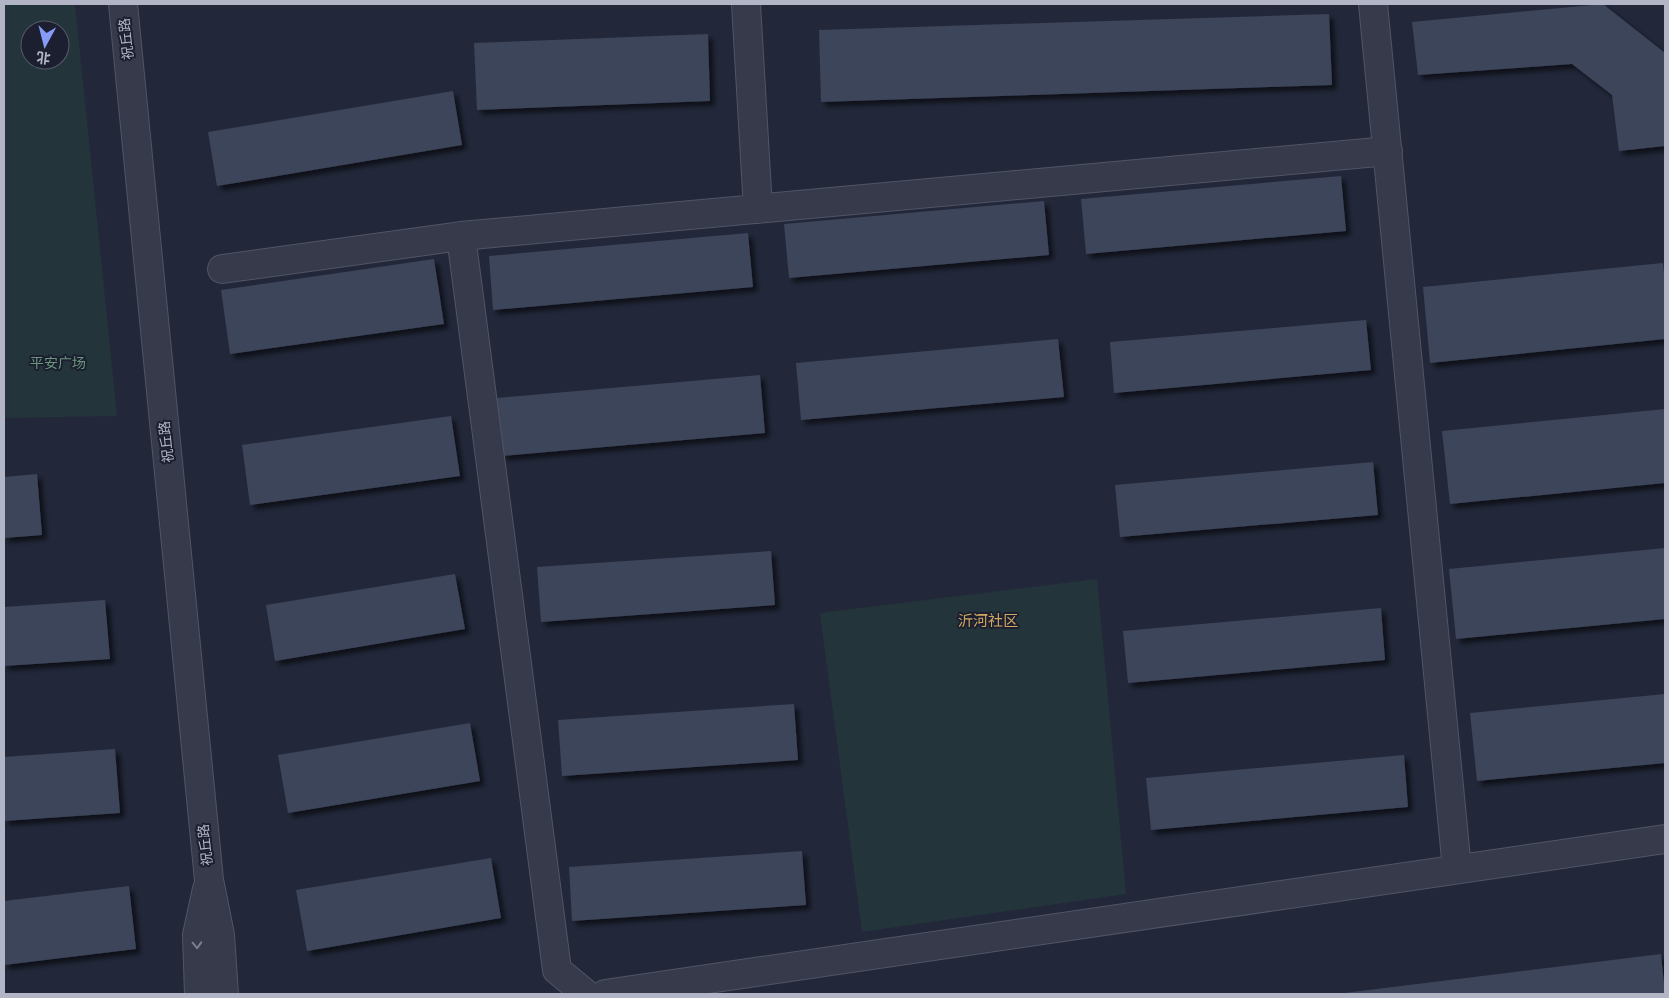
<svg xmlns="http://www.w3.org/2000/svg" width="1669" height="998" font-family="'Open Sans','Noto Sans SC',sans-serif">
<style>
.green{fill:#24343b;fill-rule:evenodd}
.building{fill:#3e445a;filter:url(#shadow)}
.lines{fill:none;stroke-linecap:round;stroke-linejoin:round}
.minor-casing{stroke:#515565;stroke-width:30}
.minor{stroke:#363a4a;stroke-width:28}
.oneway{stroke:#7a7e8e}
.labels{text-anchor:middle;stroke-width:4;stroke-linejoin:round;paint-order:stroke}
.street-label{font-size:14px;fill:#b1b5c6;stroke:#1b1f2f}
.park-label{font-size:14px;fill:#68977c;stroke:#1b1f2f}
.neighbourhood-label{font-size:15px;fill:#d2a860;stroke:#1b1f2f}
</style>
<defs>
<filter id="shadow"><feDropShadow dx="4.5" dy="4.5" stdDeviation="2.5" flood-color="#0009"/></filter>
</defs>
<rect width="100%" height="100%" fill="#22283a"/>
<path class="green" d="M4,4H75L117,416L4,418ZM30,30H60V60H30Z
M1097,579L1126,894L862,932L820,613Z"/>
<path class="building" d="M1603,4L1665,53V146L1619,151L1612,95L1572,64L1418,75L1412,22Z
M1329,14L1332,85L821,102L819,30Z
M708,34L710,101L477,110L474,43Z
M453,91L462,145L217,186L208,132Z
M1341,176L1346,231L1086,254L1081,199Z
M1044,201L1049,255L789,278L784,224Z
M748,233L753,287L493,310L489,256Z
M434,259L444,324L230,354L221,290Z
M1663,263L1665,283V339L1430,363L1423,287Z
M1366,320L1371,370L1114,393L1110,342Z
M1058,339L1064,397L801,420L796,363Z
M760,375L765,433L502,456L497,398Z
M1665,409V483L1450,504L1442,431Z
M451,416L460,476L250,505L242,445Z
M1373,462L1378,515L1120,537L1115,485Z
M37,474L42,535L4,538V477Z
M1665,548V619L1456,639L1449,569Z
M771,551L775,605L541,622L537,567Z
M455,574L465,629L275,661L266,605Z
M105,600L110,659L4,666V607Z
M1381,608L1385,660L1128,683L1123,631Z
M1665,694V763L1477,781L1470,713Z
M794,704L798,760L562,776L558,720Z
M470,723L480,781L288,813L278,755Z
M115,749L120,813L4,821V757Z
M1404,755L1408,807L1151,830L1146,778Z
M802,851L806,905L572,921L569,867Z
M491,858L501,918L307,951L296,890Z
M129,886L136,949L4,965V901Z
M1661,954L1665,994H1345L1344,993Z"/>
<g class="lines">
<g class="minor-casing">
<path id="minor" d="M123,4L209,880L220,935L224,994
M746,4L758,209
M1373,4L1457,869
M461,236L557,970L586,994
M222,269L461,236L1388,151
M199,994L197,935L207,889
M605,994L1665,839"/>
</g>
<use href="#minor" class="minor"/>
</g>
<defs><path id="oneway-chevron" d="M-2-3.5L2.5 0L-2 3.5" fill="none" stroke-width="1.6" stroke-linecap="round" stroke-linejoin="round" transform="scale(1.25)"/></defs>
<use class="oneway" href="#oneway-chevron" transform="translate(197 945) rotate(88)"/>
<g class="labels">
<g class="street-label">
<text transform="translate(126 39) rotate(-96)" y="5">祝丘路</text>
<text transform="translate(166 442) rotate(-96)" y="5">祝丘路</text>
<text transform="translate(205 845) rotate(-96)" y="5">祝丘路</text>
</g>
<g class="park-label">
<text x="58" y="368">平安广场</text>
</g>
<g class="neighbourhood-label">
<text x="988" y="626">沂河社区</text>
</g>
</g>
<rect width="1669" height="998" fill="none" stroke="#b1b5c6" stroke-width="10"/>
<g transform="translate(45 45) rotate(187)"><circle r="24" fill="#1b1f2f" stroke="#575b6b"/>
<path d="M0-4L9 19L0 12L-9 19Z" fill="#869bf6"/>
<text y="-8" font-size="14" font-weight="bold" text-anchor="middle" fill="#b1b5c6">北</text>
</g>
</svg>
